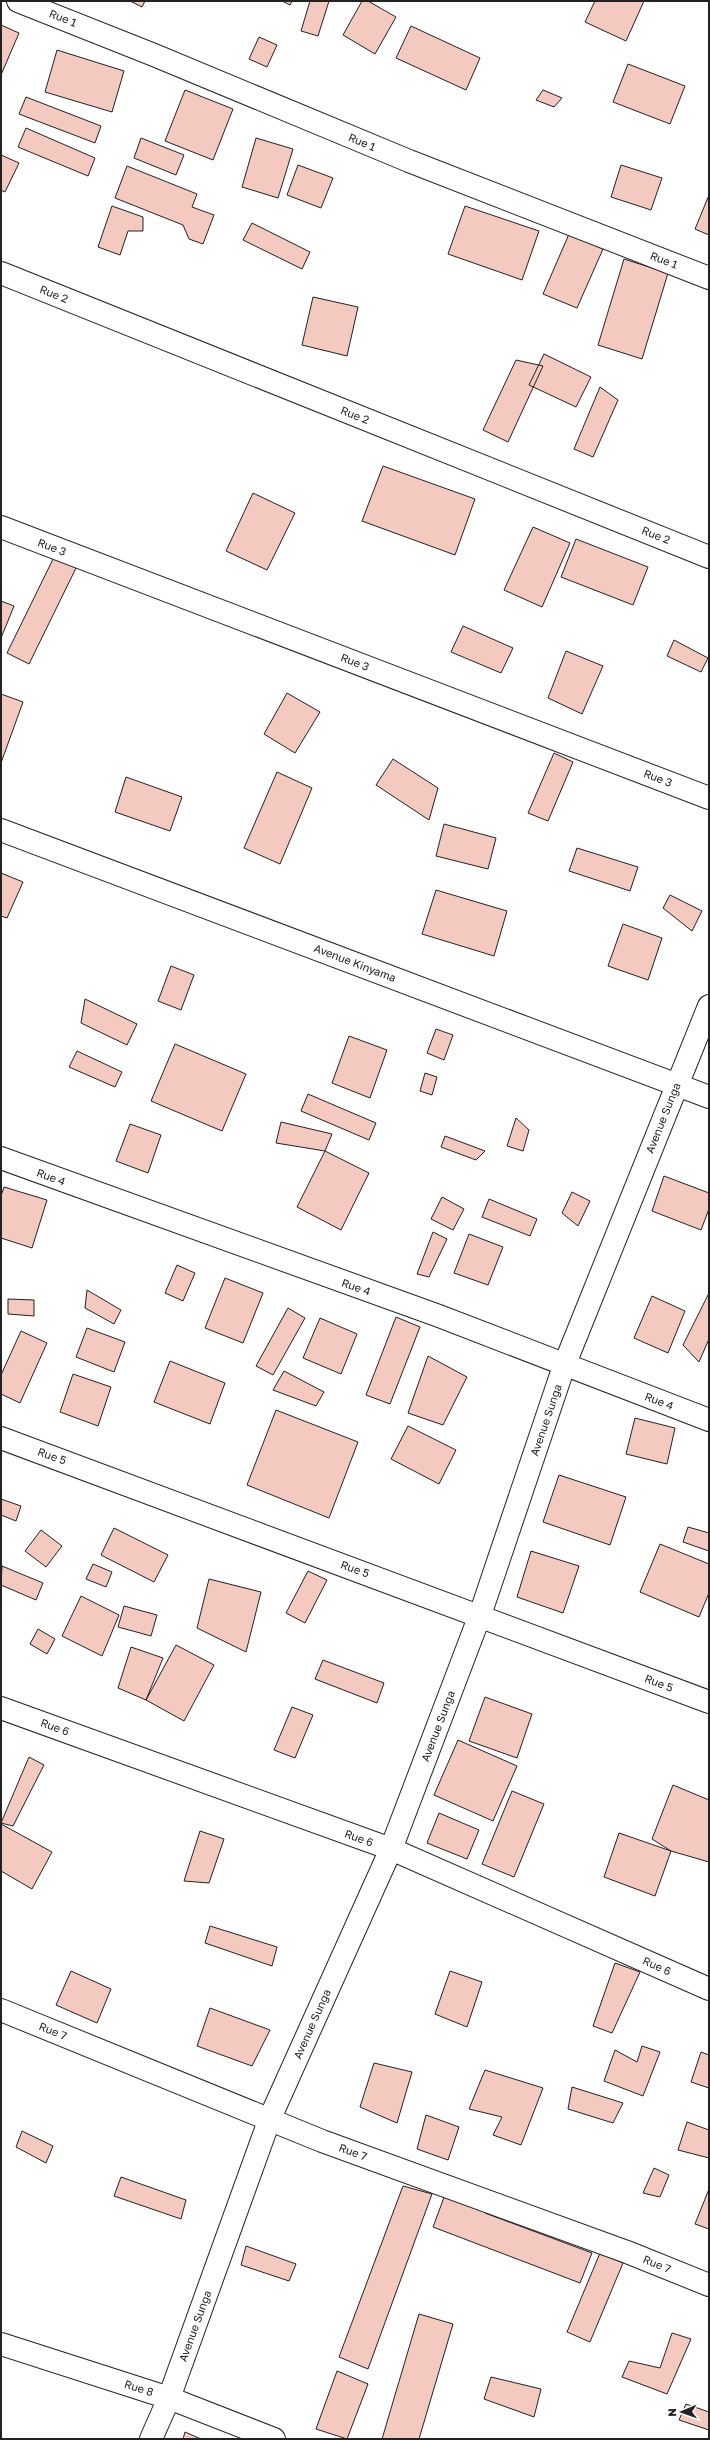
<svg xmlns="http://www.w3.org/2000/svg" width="710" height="2440" font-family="'Golos Text',sans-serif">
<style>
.building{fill:#f3c9c0;stroke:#222}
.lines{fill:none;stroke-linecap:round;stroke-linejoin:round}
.minor-casing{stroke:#222;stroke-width:24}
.minor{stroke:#fff;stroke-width:22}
.labels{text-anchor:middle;stroke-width:3;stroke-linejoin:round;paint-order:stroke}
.street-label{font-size:11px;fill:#222;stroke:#fff}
</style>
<rect width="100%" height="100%" fill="#fff"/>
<path class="building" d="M130,1H145L142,7Z
M282,1H292L290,5Z
M310,1H329L318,36L301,31Z
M362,1H368L396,17L375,54L343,35Z
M595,1H644L626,41L585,22Z
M1,25L19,33L1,75Z
M411,26L480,58L466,90L396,58Z
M259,37L277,45L267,67L249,59Z
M57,50L124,71L112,112L45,92Z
M628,64L685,86L670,124L613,102Z
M185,90L233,109L213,160L165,141Z
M543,90L562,98L554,107L536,100Z
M26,97L101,126L95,143L19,114Z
M26,128L95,158L88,176L18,147Z
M141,138L184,155L176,175L134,158Z
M256,138L293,149L278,198L242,187Z
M1,155L19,163L5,192L1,190Z
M298,165L333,178L321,208L287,195Z
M621,165L662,178L651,210L611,197Z
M127,166L197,194L192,207L214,215L203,244L189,239L183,225L115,198Z
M709,195V235L695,229Z
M112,206L143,217V231H128L120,255L98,247Z
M465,206L539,231L522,280L448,254Z
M252,223L310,252L302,269L243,240Z
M569,234L603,249L577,308L543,294Z
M624,259L668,273L642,359L598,345Z
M313,297L358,307L347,356L302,345Z
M544,354L591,377L576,407L529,385Z
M516,360L543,366L508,442L483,430Z
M600,387L618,400L593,457L574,449Z
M383,466L475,499L455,555L362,521Z
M253,493L295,513L267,570L226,551Z
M533,527L570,543L542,607L504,590Z
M576,539L648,567L633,605L561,577Z
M56,553L78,564L29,664L7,653Z
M1,601L14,606L1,638Z
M463,626L513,648L501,673L451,652Z
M674,640L708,658L701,672L667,656Z
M566,651L603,666L582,714L548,698Z
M287,693L320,712L295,753L264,734Z
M1,694L23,702L1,763Z
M554,753L573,762L548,821L528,813Z
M393,759L438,788L429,820L376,785Z
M277,772L312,788L280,864L244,848Z
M126,777L182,797L170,831L115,812Z
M444,824L496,838L488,869L436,856Z
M577,848L638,867L630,891L569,871Z
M1,873L23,882L7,918L1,916Z
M436,890L507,911L494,956L422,934Z
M670,895L702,911L692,931L663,908Z
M623,924L662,938L648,980L608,966Z
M171,966L194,975L181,1010L158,1001Z
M85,999L137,1024L127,1045L81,1023Z
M436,1029L453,1035L444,1060L427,1053Z
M349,1036L387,1050L370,1098L332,1083Z
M175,1044L246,1074L222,1131L151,1101Z
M77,1051L122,1072L115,1087L69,1067Z
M425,1073L437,1077L432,1095L420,1091Z
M308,1094L376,1123L369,1140L301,1111Z
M516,1118L529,1130L523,1151L507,1146Z
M281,1122L332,1134L325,1151L276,1143Z
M130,1124L161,1135L148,1173L116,1161Z
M445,1136L485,1151L476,1160L441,1147Z
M325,1151L369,1173L341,1230L297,1207Z
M664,1176L709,1193V1209L701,1230L652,1211Z
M4,1187L47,1200L32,1248L1,1238V1196Z
M572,1192L590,1201L578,1226L562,1213Z
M442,1197L464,1209L453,1230L431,1219Z
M489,1199L537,1219L530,1236L482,1217Z
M433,1232L447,1239L429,1277L417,1274Z
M469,1234L503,1247L488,1285L454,1273Z
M177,1265L195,1273L183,1301L165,1293Z
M225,1278L263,1293L243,1343L205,1328Z
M87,1290L121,1310L114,1324L85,1308Z
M709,1293V1339L699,1362L683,1345Z
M652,1296L685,1311L668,1353L634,1338Z
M8,1299L34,1300V1316L8,1314Z
M288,1308L305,1318L273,1375L256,1366Z
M396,1317L420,1327L390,1404L366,1395Z
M320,1318L357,1334L341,1374L303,1358Z
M87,1328L125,1342L114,1372L76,1357Z
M21,1331L47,1343L20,1403L1,1394V1375Z
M428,1356L467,1377L443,1425L408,1413Z
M170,1361L225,1383L210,1424L154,1402Z
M284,1371L324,1392L316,1406L273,1390Z
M73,1374L111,1387L98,1426L60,1412Z
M276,1410L358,1442L329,1518L247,1485Z
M635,1418L675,1428L667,1464L626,1454Z
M408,1426L456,1450L439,1484L391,1459Z
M559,1475L626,1497L610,1545L543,1522Z
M1,1499L21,1506L16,1521L1,1515Z
M688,1527L709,1533V1551L683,1542Z
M114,1528L168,1555L154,1582L101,1555Z
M41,1530L62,1546L46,1567L25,1551Z
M660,1544L709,1564V1593L699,1617L640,1592Z
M531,1551L579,1566L563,1613L517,1597Z
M93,1564L112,1572L106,1587L86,1579Z
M2,1566L43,1583L36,1600L1,1585Z
M308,1571L327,1580L305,1623L286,1613Z
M209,1579L261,1592L246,1652L197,1628Z
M81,1596L119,1615L102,1656L62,1636Z
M124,1606L157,1615L151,1636L118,1627Z
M38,1629L55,1639L47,1654L30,1644Z
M176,1645L214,1665L184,1721L146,1700Z
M131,1647L163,1658L146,1700L118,1688Z
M323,1660L384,1683L377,1703L315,1679Z
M485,1697L532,1714L517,1758L469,1741Z
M292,1707L313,1715L295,1758L274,1750Z
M458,1740L517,1766L493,1821L434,1795Z
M29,1757L44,1765L13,1826L1,1823Z
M673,1785L709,1800V1862L671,1851L652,1839Z
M512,1791L544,1804L514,1877L482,1864Z
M439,1813L479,1830L467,1859L427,1843Z
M1,1824L52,1852L32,1889L1,1871Z
M200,1831L224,1839L209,1883L184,1881Z
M619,1833L671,1851L655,1896L604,1877Z
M210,1926L277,1947L272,1966L205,1943Z
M615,1963L640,1972L612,2033L593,2026Z
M71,1971L111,1989L97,2023L56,2005Z
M450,1971L482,1982L467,2027L435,2014Z
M210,2008L270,2030L252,2066L197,2046Z
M642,2046L660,2052L643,2096L604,2081L615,2050L637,2062Z
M701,2052L709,2055V2088L691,2082Z
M374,2063L412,2072L397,2123L360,2107Z
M485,2070L543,2088L521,2145L493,2135L502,2117L469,2109Z
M572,2087L623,2103L613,2123L568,2109Z
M426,2115L459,2127L448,2160L417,2149Z
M687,2122L709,2130V2158L678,2150Z
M22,2131L53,2146L46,2163L16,2147Z
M654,2168L669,2175L660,2197L643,2193Z
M121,2177L186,2200L181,2219L114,2196Z
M403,2186L432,2194L368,2369L339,2357Z
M709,2189V2229L695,2224Z
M446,2192L486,2207L485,2213L592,2253L580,2283L433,2227Z
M246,2246L296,2264L289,2281L241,2265Z
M600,2253L623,2263L590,2342L567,2332Z
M419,2314L453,2324L419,2439H382Z
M672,2333L691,2339L667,2394L622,2377L629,2361L660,2368Z
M337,2371L368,2384L347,2439L316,2429Z
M491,2377L541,2389L534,2417L484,2399Z
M686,2404L709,2412V2430L679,2420Z
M185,2432L201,2439H183Z"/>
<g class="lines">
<g class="minor-casing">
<path id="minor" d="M18,1L154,55L409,161L709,278
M1,273L709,557
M1,527L709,798
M1,830L709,1097
M1,1158L439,1316L709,1420
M1,1438L709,1702
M1,1708L391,1849L709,1989
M1,2010L322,2141L627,2252L709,2285
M1,2344L169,2398L274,2439
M151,2439L169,2398L270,2118L391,1849L480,1615L564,1366L709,1006"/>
</g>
<use href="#minor" class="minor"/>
</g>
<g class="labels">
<g class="street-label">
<text transform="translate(63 18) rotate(22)" y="4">Rue 1</text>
<text transform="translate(362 142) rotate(23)" y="4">Rue 1</text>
<text transform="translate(664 260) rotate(21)" y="4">Rue 1</text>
<text transform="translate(54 294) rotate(22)" y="4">Rue 2</text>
<text transform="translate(355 415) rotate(22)" y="4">Rue 2</text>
<text transform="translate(656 535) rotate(22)" y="4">Rue 2</text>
<text transform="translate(52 547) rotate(21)" y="4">Rue 3</text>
<text transform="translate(355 662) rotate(21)" y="4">Rue 3</text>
<text transform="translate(658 778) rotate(21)" y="4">Rue 3</text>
<text transform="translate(355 963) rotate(21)" y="4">Avenue Kinyama</text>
<text transform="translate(663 1118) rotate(-68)" y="4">Avenue Sunga</text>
<text transform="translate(51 1177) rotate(20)" y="4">Rue 4</text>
<text transform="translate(356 1287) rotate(19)" y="4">Rue 4</text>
<text transform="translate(659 1401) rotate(21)" y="4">Rue 4</text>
<text transform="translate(546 1420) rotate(-71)" y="4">Avenue Sunga</text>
<text transform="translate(52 1456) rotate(20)" y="4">Rue 5</text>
<text transform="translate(355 1569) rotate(20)" y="4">Rue 5</text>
<text transform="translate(659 1683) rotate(21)" y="4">Rue 5</text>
<text transform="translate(438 1726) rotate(-69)" y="4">Avenue Sunga</text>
<text transform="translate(55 1727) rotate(20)" y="4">Rue 6</text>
<text transform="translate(359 1838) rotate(20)" y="4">Rue 6</text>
<text transform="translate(657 1966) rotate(24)" y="4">Rue 6</text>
<text transform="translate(312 2024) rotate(-66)" y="4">Avenue Sunga</text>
<text transform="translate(53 2031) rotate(22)" y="4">Rue 7</text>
<text transform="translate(353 2152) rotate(20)" y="4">Rue 7</text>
<text transform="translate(657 2264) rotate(22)" y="4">Rue 7</text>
<text transform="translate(195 2326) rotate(-70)" y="4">Avenue Sunga</text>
<text transform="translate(139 2388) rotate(18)" y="4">Rue 8</text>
</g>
</g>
<rect width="710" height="2440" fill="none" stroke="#222222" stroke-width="4"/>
<g transform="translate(682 2412) rotate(268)" stroke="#ffffff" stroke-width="3" paint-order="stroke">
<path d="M0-3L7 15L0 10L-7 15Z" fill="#222222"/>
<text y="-6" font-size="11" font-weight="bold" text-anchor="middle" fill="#222222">N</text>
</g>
</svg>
